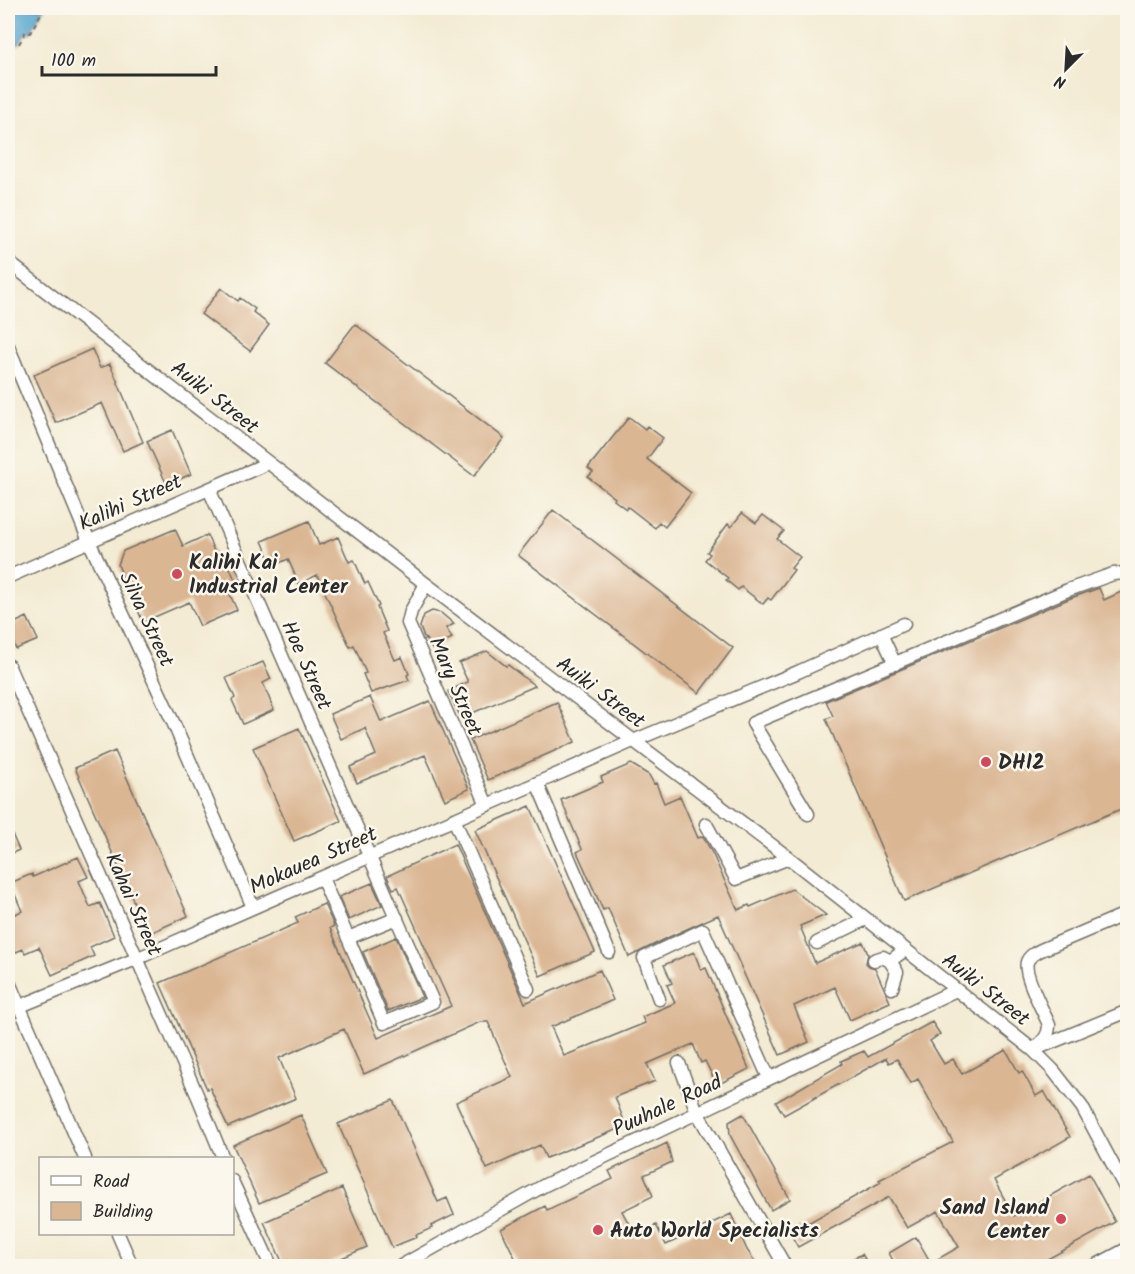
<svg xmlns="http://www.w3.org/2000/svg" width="1135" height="1274" font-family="Kalam,sans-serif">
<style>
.water{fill:#55a6cf;stroke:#40687d;stroke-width:1.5}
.building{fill:#dab693}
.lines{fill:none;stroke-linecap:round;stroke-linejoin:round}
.minor-casing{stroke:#716e66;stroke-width:15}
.major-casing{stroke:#716e66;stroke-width:18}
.path{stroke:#716e66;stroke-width:2;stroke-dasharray:4.5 4.5;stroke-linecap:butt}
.minor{stroke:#fff;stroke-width:12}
.major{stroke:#fff;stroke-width:15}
.poi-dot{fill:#d1495b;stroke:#fbf7ec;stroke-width:2}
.labels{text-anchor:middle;stroke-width:5;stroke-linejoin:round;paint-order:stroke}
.street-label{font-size:21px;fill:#2b2b2b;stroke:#fbf7ec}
.poi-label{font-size:21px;font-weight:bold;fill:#2b2b2b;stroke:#fbf7ec;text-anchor:start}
</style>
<rect width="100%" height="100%" fill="#fbf7ec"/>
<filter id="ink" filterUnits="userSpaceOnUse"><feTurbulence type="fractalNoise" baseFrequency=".0167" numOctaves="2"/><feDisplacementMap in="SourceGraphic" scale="12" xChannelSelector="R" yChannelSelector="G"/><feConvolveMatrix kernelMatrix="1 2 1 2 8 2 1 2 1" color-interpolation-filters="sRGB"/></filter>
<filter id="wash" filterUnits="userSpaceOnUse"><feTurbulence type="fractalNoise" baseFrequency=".008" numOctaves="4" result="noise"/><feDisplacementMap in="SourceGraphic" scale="24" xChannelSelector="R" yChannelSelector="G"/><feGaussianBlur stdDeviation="1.35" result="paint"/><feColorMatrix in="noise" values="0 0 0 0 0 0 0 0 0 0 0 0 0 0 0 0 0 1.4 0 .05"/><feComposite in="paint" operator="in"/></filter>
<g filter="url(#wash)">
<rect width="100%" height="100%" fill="#f3ebd3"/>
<path class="water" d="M8,8H44L30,33L26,32L19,44L8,39Z"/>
<g id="blocks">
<path class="building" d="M221,288L238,301L240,298L255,309L253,312L269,325L250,351L201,314Z
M355,324L504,438L474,476L325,363Z
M92,349L100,368L110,364L143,442L123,451L102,403L56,423L34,375Z
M629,417L645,429L647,426L663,438L647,459L691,493L665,527L659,522L655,528L628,507L626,509L614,500L615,498L588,477L593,472L588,468Z
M172,430L191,474L167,485L147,441Z
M553,510L733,648L699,693L518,555Z
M742,513L756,523L763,515L784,531L777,539L800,557L791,568L794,570L771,600L768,598L763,604L741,587L738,590L726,580L728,578L705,560L710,554L707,552L728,524L731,527Z
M309,521L319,545L338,537L349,562L354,560L365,584L368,582L379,606L377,607L387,631L383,633L395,660L402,657L409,674L407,675L409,680L371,693L363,674L366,673L354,645L350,647L317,575L299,584L288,559L273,566L262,541Z
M175,529L183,546L207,535L218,560L225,557L236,582L226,586L237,610L200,626L189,602L143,622L118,565L123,551Z
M1099,588L1104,600L1123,591L1128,603V806L904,901L826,719L833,716L826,701L1071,598Z
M432,611L441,613L454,624L446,628L452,638L432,649L426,639L425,640L420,627L424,615Z
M27,617L38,640L16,649L8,631V626Z
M487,651L506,666L508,665L535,686L461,718L448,691L468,682L459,663Z
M263,662L271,679L263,683L274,710L243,724L232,700L235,698L226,678Z
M370,697L381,722L430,701L469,789L445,800L425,755L357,783L350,767L376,755L365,728L341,739L330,714Z
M557,702L575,742L488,780L470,740Z
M299,728L341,821L294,841L253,748Z
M115,751L188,916L148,934L75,768Z
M631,764L649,775L654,784L656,783L664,803L680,796L698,838L703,836L713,855L738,910L749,905L750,907L792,889L826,915L800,926L815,963L863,942L868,954L866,963L869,966L875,968L890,1002L850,1020L835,987L794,1006L809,1042L780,1055L718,915L669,937L629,957L608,908L603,910L577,852L582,849L561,800L603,782L601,777Z
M530,806L595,952L540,976L475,830Z
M8,825L19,850L8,855Z
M455,844L525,1003L600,970L613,1000L551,1027L564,1056L645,1023L642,1017L675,1003L667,985L672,983L664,965L694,952L701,970L706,968L749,1069L717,1085L705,1061L701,1063L693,1044L647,1064L655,1081L615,1097L626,1126L546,1158L540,1145L487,1169L456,1102L512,1077L488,1022H480L364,1074L344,1029L279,1058L296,1098L228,1127L210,1088L207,1089L160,983L298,923L295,917L324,904L334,926L330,928L378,1038L451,1006L402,896L398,887L393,889L387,876Z
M78,857L88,877L79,881L90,907L100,903L114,936L90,947L94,956L52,975L39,947L25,953L23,949L14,953L8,934V917L22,911L10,883L32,874L33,877Z
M372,883L382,905L349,920L339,897Z
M396,937L422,997L388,1011L363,952Z
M932,1022L940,1034L930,1041L944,1064L953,1059L962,1074L1006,1050L1019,1073L1022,1071L1036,1096L1044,1091L1070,1137L994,1180L1014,1216L1089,1174L1115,1222L1035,1266H896L889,1253L916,1237L931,1263L959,1247L938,1211L907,1228L889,1197L798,1247L790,1233L881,1182L879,1180L953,1142L918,1079L911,1083L897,1059L889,1063L886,1058L784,1115L776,1102L842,1064L841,1061L864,1051L868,1057Z
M393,1100L438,1202L447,1198L454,1215L431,1226L432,1228L416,1235L417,1237L392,1247L338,1124Z
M743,1114L790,1199L771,1210L730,1135L729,1122Z
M301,1115L327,1174L259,1203L233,1145Z
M667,1143L672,1162L644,1175L653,1196L622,1211L635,1235L656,1225L666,1245L731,1214L747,1250L758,1266H519L501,1229L545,1206L547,1210L613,1179L609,1171Z
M342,1188L367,1247L323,1266H284L264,1222Z
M862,1254L869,1266H839Z"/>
</g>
</g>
<g filter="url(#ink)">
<use href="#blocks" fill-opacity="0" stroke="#716e66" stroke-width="1.5"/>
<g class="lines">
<g class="minor-casing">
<path id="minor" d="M8,262L426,584L789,858L1033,1050L1053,1070L1082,1107L1128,1193
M8,346L89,541L173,722L253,907
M209,489L433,1002L384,1023L348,938L397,918
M8,577L268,463
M426,584L411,611L408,623L487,805
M881,634L895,664
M8,665L198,1097L223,1158
M537,783L609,952
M808,814L753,723L1068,590L1113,574L1128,573
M454,819L528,989
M706,824L736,879L789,858
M322,878L348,938
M1128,913L1041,950C1035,953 1029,956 1027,962C1023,975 1044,1012 1049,1025C1049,1037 1042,1042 1033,1050L1128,1011
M817,943L866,919
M874,960L883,957L890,961
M8,980L85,1158
M892,988L897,972L890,961L905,950
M659,999L644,958L703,930L769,1078
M8,1011L136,959L633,741L798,672L904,624
M679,1063L697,1112L785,1266
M232,1181L271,1266
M118,1234L132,1266
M401,1266L545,1185L956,990"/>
</g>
<g class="major-casing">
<path id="major" d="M1098,1266L1128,1250"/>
</g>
<path class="path" d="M19,44L26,31L30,33L44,8"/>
<use href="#minor" class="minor"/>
<use href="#major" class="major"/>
</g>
</g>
<g class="poi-dot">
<circle cx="177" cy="574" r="6"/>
<circle cx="986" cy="762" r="6"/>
<circle cx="1061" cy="1219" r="6"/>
<circle cx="598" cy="1230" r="6"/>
</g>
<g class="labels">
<g class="street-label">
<text transform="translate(215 397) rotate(38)" y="7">Auiki Street</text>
<text transform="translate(130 502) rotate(-24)" y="7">Kalihi Street</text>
<text transform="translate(147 619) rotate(65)" y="7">Silva Street</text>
<text transform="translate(307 665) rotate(66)" y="7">Hoe Street</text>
<text transform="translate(456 686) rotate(67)" y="7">Mary Street</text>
<text transform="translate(601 692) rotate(37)" y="7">Auiki Street</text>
<text transform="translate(313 860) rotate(-24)" y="7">Mokauea Street</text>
<text transform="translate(134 904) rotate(66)" y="7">Kahai Street</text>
<text transform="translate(986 989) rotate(38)" y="7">Auiki Street</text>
<text transform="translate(667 1105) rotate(-25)" y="7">Puuhale Road</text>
</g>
<g class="poi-label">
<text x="189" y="569">Kalihi Kai<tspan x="189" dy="24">Industrial Center</tspan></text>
<text x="998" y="769">DHI2</text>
<text x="1049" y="1214" text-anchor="end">Sand Island<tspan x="1049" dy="24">Center</tspan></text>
<text x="610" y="1237">Auto World Specialists</text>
</g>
</g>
<rect width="1135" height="1274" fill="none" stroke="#fbf7ec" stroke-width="30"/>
<rect x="39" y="1157" width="195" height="78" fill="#fbf7ec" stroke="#a8a59f" stroke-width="1.5"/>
<rect x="51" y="1176" width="30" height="9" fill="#ffffff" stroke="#a8a59f" stroke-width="1.5"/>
<text x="93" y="1187" font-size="18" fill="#2b2b2b">Road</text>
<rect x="51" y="1202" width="30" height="18" fill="#dab693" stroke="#a8a59f" stroke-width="1.5"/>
<text x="93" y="1217" font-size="18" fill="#2b2b2b">Building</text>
<g transform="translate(1066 69) rotate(204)" stroke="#fbf7ec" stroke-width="4.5" paint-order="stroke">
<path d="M0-4.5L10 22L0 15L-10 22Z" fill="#2b2b2b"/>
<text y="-9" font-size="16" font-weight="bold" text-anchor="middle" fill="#2b2b2b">N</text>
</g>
<path d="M42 66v9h174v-9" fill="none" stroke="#2b2b2b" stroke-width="3"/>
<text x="51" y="66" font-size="18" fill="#2b2b2b" stroke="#fbf7ec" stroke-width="4.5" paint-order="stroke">100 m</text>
</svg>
